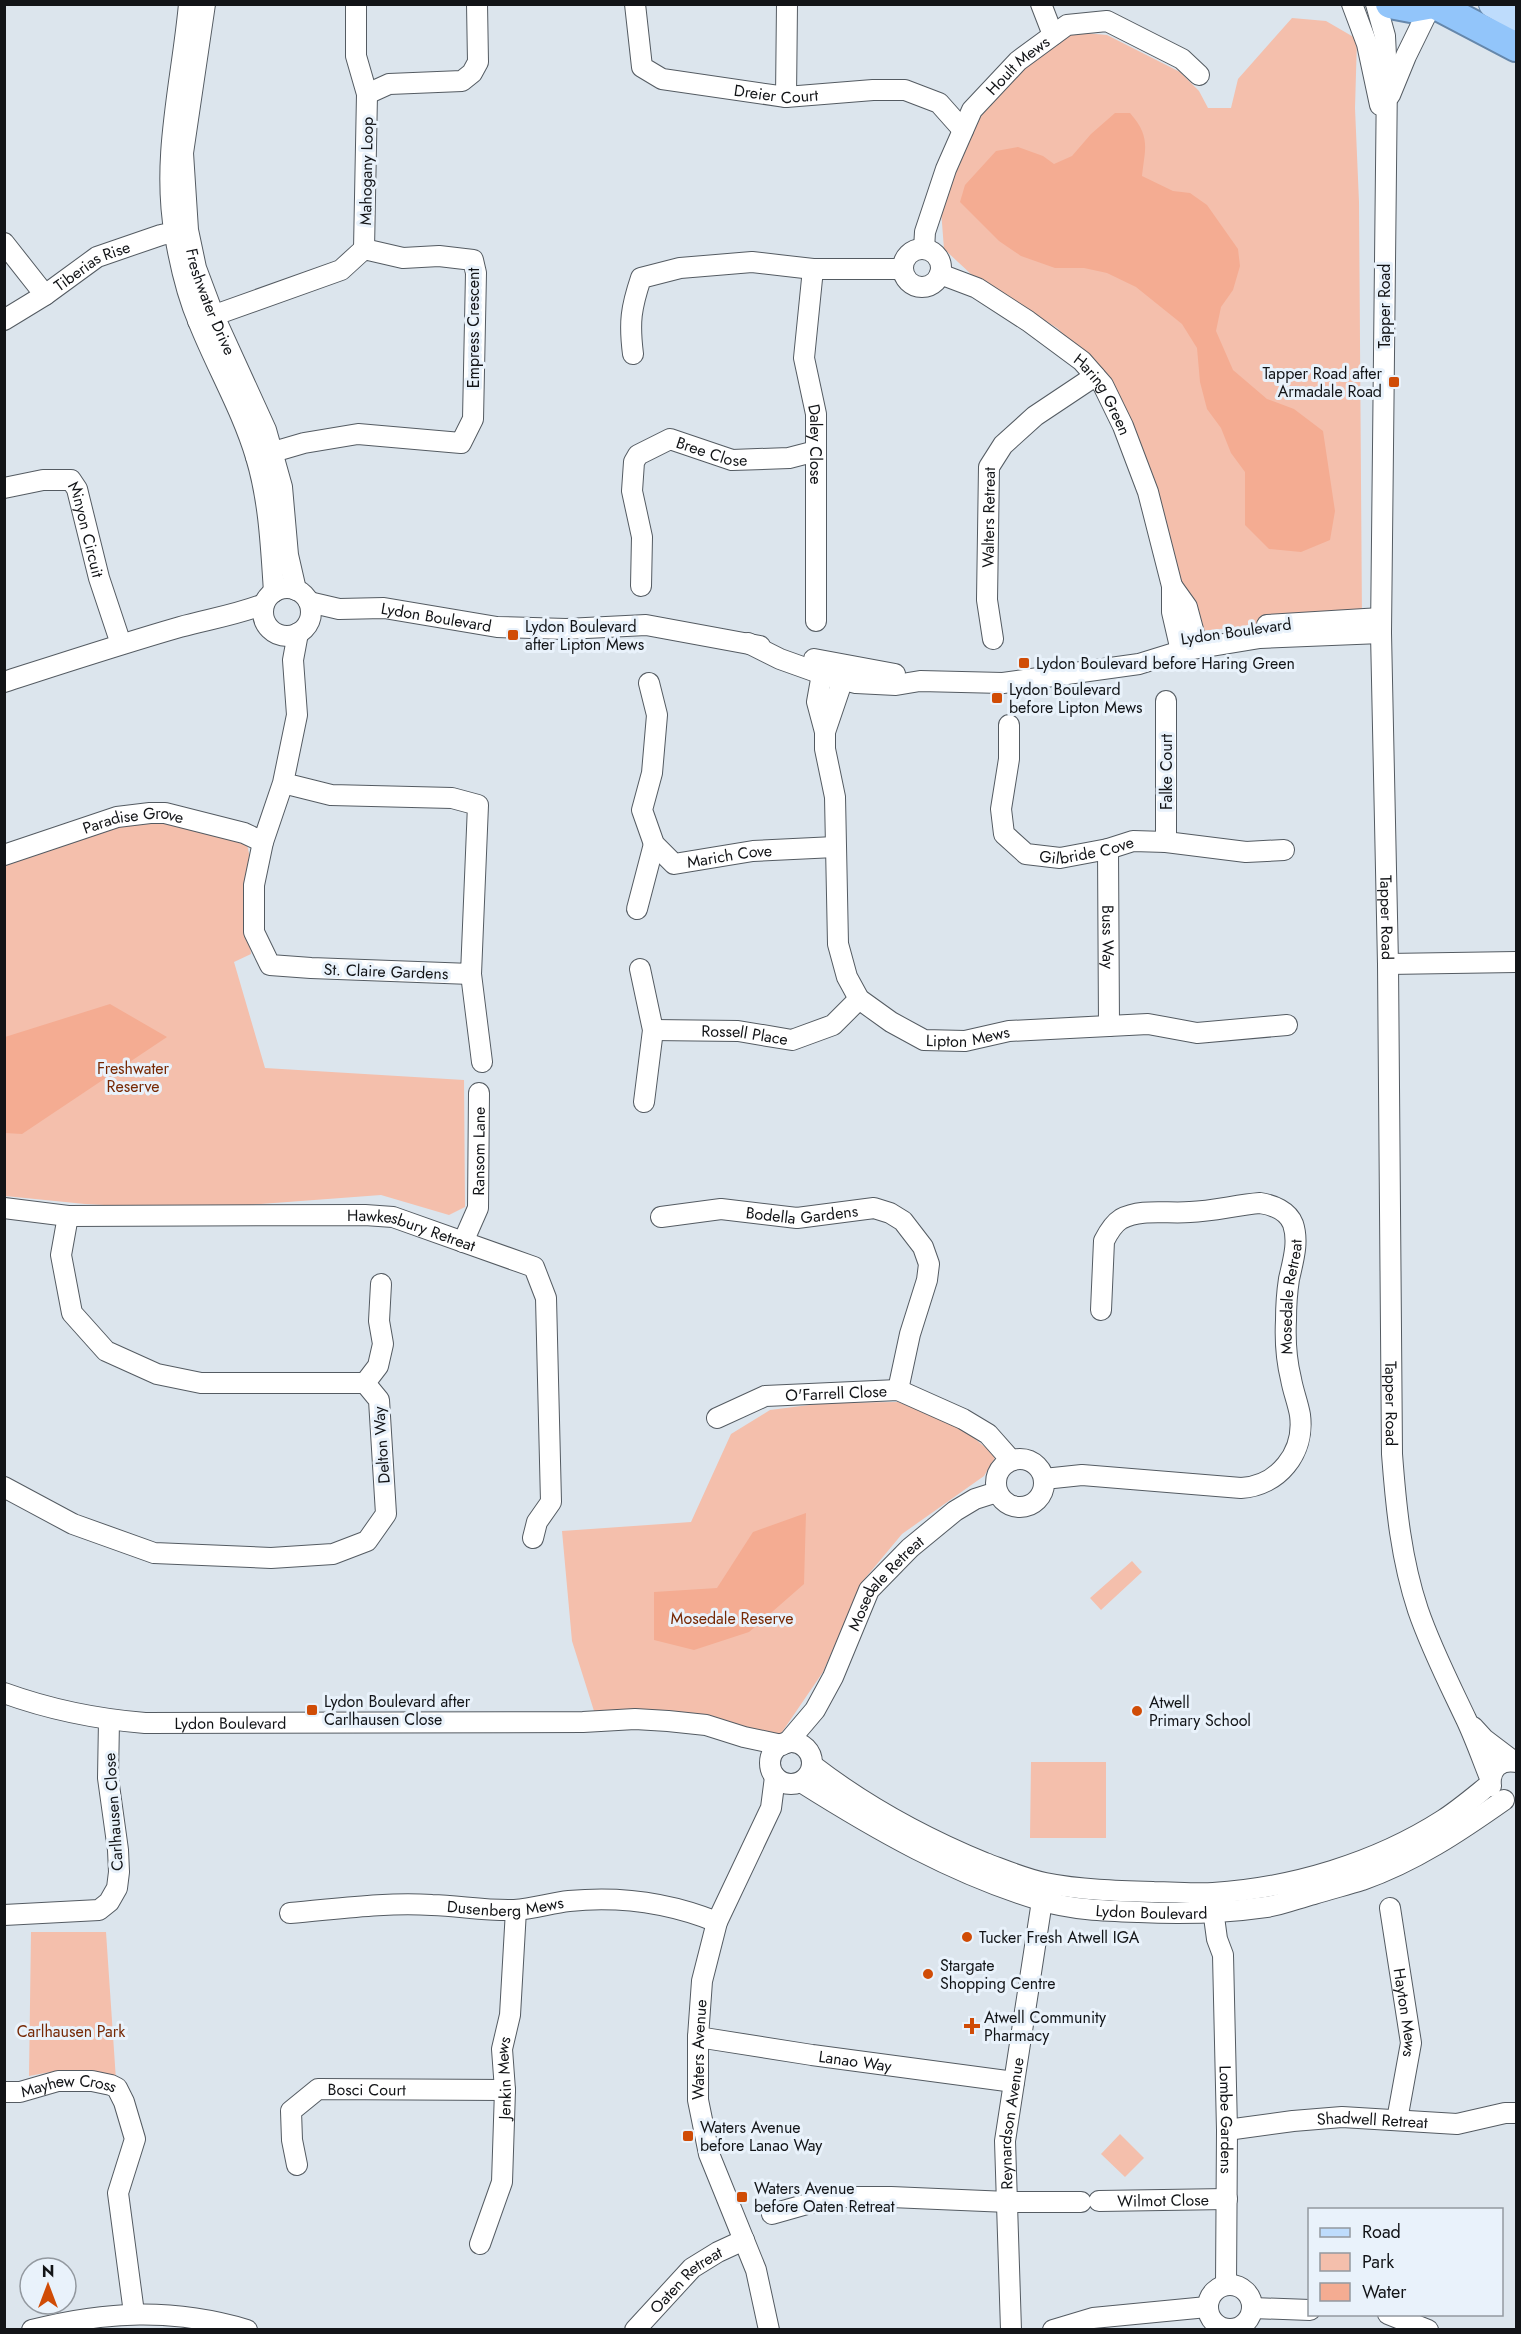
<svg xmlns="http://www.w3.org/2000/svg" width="1521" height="2334" font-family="Jost,sans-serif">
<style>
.green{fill:#f4bfac}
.water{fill:#f4ac92}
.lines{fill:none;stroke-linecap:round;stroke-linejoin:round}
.minor-casing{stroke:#545b62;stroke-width:22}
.major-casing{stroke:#6587ab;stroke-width:28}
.highway-casing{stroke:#6587ab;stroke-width:32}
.minor{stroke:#fff;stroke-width:20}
.major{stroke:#bedcfc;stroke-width:26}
.highway{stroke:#92c5fa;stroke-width:28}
.poi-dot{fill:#d04c06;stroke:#e9f2fb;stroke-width:2}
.labels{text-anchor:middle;stroke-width:6;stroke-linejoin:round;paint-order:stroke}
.street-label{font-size:16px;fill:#121417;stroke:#e9f2fb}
.poi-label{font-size:16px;fill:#121417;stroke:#e9f2fb;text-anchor:start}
.park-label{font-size:16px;fill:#762804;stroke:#e9f2fb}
</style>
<rect width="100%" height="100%" fill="#dce5ed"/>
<path class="green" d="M1292,18L1326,21L1357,39L1355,108L1359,202L1362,620L1260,625L1190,632L1108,380L1057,328L972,275L944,249L941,210L965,134L999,88L1045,45L1074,32L1107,35L1180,72L1199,91L1208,108H1231L1238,79Z
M153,818L247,844L250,858L248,929L251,954L234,962L265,1068L464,1080L465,1207L449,1215L381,1195L235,1206L162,1208L85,1204L5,1196L4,861L121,823Z
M898,1402L958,1425L996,1456L984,1476L902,1534L862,1582L823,1672L780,1735L693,1718L594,1711L572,1641L562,1531L691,1522L731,1434L770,1410L825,1403Z
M1132,1561L1142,1572L1101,1610L1090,1598Z
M1031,1762H1106V1838H1030Z
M31,1932H106L116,2080L56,2071L29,2076Z
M1120,2134L1144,2158L1125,2177L1101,2154Z"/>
<path class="water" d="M1115,113H1130C1151,137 1145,148 1142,176L1173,191L1190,193L1207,205L1238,249L1240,266L1233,290L1221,307L1216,331L1233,370L1267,399L1294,409L1323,431L1335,511L1330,540L1301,552L1269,549L1245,525V472L1231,453L1221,428L1207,409L1200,382L1197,348L1182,324L1136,287L1107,273L1084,268H1055L1021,256L999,241L960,202L965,185L996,151L1018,147L1043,156L1054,164L1072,156L1091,134Z
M110,1004L167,1037L22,1134L5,1133V1037Z
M806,1513L804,1584L749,1632L694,1650L654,1640V1592L717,1588L753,1532Z"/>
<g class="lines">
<g class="minor-casing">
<g id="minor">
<path d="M189,4C182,81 161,158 175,235C180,265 187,295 199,323C217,368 242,410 256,457C269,500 271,546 274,592"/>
<path id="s1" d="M205,4L183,153L188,230L196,268L214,316L266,430L282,487L288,555L296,590"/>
<path d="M356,4V56L367,94L364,249"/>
<path id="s2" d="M635,4L642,67L662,79L786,97L873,90H905L939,103L963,130"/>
<path d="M1041,4L1053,35"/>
<path d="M1352,4L1367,44L1380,105"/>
<path id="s3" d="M1376,4L1385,36L1387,76L1381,633L1388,964L1392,1454C1396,1507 1401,1559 1418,1610C1431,1648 1449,1683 1466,1719C1475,1738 1482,1758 1490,1778"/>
<path d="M367,94L389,84L462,81L472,73L478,62L477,4"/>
<path d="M1390,95L1406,56L1431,5"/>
<path d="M786,97L787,4"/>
<path d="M4,243L45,295"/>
<path id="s4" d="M924,249L925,232L946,169L972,110L1018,61L1067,25L1107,21L1182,59L1199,75"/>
<circle cx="922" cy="268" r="19"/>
<path id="s5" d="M813,269L804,358L816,414V621"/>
<path id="s6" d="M940,274L977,288L1028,321L1082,361L1103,385L1123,426L1148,492L1172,586V612L1181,651"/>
<path id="s7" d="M4,320L45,295L97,257L161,235L185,230"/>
<path d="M198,321L341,270L364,249L403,258L439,256L473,260L476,273L473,419L461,443L358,434L304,443L256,457"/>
<path d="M633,354C629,322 631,308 641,278L680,268L752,262L813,269H903"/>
<path id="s8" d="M4,488L43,480H71L77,489L99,578L121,644"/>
<path id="s9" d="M641,586L642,537L632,491L634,462L638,455L670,439L732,460L789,458L816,451"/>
<path d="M1172,586L1187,607L1198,648"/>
<circle cx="287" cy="612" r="24"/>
<path id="s10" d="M309,602L339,609L384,608L497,627L566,629L646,625L760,646"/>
<path d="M1267,625L1381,618"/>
<path id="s11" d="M993,639L987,600L989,467L1003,445L1035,416L1095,376"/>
<path d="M748,643L780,659L822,674L856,683L896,685L920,681L1003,683L1139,664L1181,651L1260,638L1381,633"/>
<path d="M814,659L895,674"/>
<path id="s12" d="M827,663L822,674L817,702L825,732V749L835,797L838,944L847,977L859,999L891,1022L924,1040L965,1041L1009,1031L1148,1024L1197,1033L1287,1025"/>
<path d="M4,682C63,663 121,644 180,627C209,619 236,615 264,604"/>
<path id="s13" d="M649,683L657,715L652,773L642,810L654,844L674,864L753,851L835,847"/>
<path d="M1166,701V842"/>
<path id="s14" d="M1009,725V759L1001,809L1004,834L1026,854L1060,858L1108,849L1133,841L1166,842L1246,852L1284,850"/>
<path d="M825,732L843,679L844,669"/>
<path d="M283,783L331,795L452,798L478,805L471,974L311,968L270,965L254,932V885L263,842L283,783L297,715L293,660L298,633"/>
<path id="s15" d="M1108,849L1109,1026"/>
<path id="s16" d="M4,855L117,817L150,813H165L244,833L263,842"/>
<path d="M637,909L654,844"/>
<path d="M1388,964L1516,962"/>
<path d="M640,969L653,1030L644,1102"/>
<path d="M471,974L482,1062"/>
<path id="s17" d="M653,1030L738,1031L792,1040L833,1025L859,999"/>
<path id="s18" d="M4,1208L68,1216L365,1215L393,1217L534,1267L546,1298L551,1502L537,1522L533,1538"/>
<path id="s19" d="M661,1217L721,1209L797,1218L874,1208L890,1213L903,1221L923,1247L929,1264L927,1280L910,1334L898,1390"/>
<path id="s20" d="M463,1242L478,1208L479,1093"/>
<path d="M365,1383L378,1366L383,1344L379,1321L381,1284"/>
<path id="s21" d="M717,1418L765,1396L898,1390L963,1419L988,1434L1011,1460"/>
<circle cx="1020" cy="1483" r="24"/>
<path id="s22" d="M1044,1479L1082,1475L1241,1488C1278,1486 1305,1453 1300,1415C1298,1403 1293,1391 1291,1379C1286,1359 1285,1340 1286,1320C1286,1306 1287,1292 1289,1279C1293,1261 1299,1242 1293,1224C1288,1211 1273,1205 1260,1203C1236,1205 1214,1211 1190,1212C1168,1214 1141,1208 1121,1219C1113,1224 1108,1233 1104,1241L1101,1310"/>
<path d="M4,1487L73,1524L154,1553L271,1558L333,1554L367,1541L386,1514L379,1400L365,1383H201L157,1374L106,1351L72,1313L61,1255L68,1216"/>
<path id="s23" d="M4,1693C51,1710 96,1719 145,1723L583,1722L635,1719L668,1721L706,1725L744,1737L782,1745"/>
<path d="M1473,1727L1484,1739L1513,1761"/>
<circle cx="791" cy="1763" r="21"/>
<path id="s24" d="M787,1743L815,1710L833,1677L869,1590L910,1548L955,1511L975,1499L997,1492"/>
<path d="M812,1765C864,1805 924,1838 985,1863C1004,1870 1025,1879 1045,1883C1080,1890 1118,1891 1154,1892C1173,1892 1193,1894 1213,1893C1292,1888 1376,1863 1443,1820C1460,1809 1475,1796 1490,1784"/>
<path id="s25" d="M801,1782C877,1830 954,1874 1040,1900C1071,1910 1107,1911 1139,1912C1182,1914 1224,1913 1266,1907C1282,1905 1298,1898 1314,1894C1330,1889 1346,1885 1362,1880C1414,1862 1460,1831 1504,1800"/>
<path d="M1491,1786C1489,1769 1500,1759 1516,1762"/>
<path id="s26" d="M1212,1902L1217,1939L1223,1955L1227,2130L1226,2285"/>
<path id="s27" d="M1390,1908L1411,2043L1397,2120"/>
<path id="s28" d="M290,1913C338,1909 384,1902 432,1905C460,1906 487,1911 514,1910C533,1909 551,1903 569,1901C619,1896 670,1903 717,1922"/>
<path d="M4,1915L99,1910L109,1902L117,1888L119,1872L118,1850L108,1778L109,1720"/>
<path id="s29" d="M698,2037L812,2055L1014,2082"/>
<path id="s30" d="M4,2092H20L58,2081H92L111,2085L117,2088L124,2102L135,2139L118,2193L134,2313"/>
<path id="s31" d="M1227,2130L1293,2121L1342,2117L1457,2124L1505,2113H1516"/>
<path id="s32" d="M297,2165L292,2140L291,2111L318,2089L505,2090"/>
<path id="s33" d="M1099,2201L1227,2199"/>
<path d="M772,2214L832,2197H891L1008,2202H1081"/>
<path id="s34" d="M480,2244L502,2182L505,2090L502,2049L510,2015L516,1910"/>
<circle cx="1230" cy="2307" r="22"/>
<path d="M1253,2308L1310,2310"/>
<path d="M1388,2314L1428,2330"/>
<path d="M32,2330C106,2311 173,2308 247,2330"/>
<path id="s35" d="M635,2330L692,2268L718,2252L744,2240"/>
<path id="s36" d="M769,2330L756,2270L709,2154L698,2100V2037L702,1981L717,1922L771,1808L775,1777"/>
<path id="s37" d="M1011,2330L1005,2141L1044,1888"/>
<path d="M1053,2330L1093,2318L1207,2307"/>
</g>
</g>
<g class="major-casing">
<path id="major" d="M1492,4L1516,18"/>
</g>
<g class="highway-casing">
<path id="highway" d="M1390,4L1411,8L1433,4
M1434,4L1516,47"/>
</g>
<use href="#minor" class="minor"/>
<use href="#major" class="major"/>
<use href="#highway" class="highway"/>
</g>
<g class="poi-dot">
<rect x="1388" y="376" width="12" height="12" rx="3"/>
<rect x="507" y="629" width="12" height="12" rx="3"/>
<rect x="1018" y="657" width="12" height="12" rx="3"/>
<rect x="991" y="692" width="12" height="12" rx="3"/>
<rect x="306" y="1704" width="12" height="12" rx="3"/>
<circle cx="1137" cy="1711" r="6"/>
<circle cx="967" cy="1937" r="6"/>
<circle cx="928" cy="1974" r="6"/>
<path d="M969 2017h6v6h6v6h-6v6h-6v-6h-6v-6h6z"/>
<rect x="682" y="2130" width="12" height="12" rx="3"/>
<rect x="736" y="2191" width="12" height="12" rx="3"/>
</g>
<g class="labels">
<g class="street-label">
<text dy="6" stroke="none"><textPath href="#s4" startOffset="212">Hoult Mews</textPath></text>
<text dy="6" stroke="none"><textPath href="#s2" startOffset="202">Dreier Court</textPath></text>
<text transform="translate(366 171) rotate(-89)" y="6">Mahogany Loop</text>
<text dy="6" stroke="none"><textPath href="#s7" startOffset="104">Tiberias Rise</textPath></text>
<text dy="6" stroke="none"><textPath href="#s1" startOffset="303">Freshwater Drive</textPath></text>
<text transform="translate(1384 306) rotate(-90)" y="6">Tapper Road</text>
<text transform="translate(473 328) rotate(-90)" y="6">Empress Crescent</text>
<text dy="6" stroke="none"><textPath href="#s6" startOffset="207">Haring Green</textPath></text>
<text dy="6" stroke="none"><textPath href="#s5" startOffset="177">Daley Close</textPath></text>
<text dy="6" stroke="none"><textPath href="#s9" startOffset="213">Bree Close</textPath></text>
<text dy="6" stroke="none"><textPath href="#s11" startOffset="122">Walters Retreat</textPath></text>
<text dy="6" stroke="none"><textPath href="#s8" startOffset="120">Minyon Circuit</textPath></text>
<text dy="6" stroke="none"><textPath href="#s10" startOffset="129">Lydon Boulevard</textPath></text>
<text transform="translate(1236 631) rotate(-8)" y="6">Lydon Boulevard</text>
<text transform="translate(1166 772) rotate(-90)" y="6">Falke Court</text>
<text dy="6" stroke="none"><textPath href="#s16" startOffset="135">Paradise Grove</textPath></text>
<text dy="6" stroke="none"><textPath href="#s14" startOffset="201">Gilbride Cove</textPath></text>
<text dy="6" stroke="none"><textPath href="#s13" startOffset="250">Marich Cove</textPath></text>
<text dy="6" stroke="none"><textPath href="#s3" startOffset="915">Tapper Road</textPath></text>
<text dy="6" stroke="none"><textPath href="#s15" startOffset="88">Buss Way</textPath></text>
<text transform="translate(386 971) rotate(2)" y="6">St. Claire Gardens</text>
<text dy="6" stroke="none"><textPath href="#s17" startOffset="92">Rossell Place</textPath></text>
<text dy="6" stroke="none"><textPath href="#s12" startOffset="465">Lipton Mews</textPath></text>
<text dy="6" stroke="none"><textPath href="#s20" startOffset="94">Ransom Lane</textPath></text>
<text dy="6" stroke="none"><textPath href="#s19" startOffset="142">Bodella Gardens</textPath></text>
<text dy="6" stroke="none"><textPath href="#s18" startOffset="410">Hawkesbury Retreat</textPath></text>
<text dy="6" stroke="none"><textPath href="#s22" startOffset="423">Mosedale Retreat</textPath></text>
<text dy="6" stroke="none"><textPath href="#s21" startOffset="124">O'Farrell Close</textPath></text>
<text dy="6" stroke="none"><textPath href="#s3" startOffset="1401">Tapper Road</textPath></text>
<text transform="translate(381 1445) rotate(-94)" y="6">Delton Way</text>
<text dy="6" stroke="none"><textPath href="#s24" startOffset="190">Mosedale Retreat</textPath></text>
<text dy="6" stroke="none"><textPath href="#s23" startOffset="230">Lydon Boulevard</textPath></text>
<text transform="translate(113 1812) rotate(-94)" y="6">Carlhausen Close</text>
<text dy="6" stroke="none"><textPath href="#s28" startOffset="216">Dusenberg Mews</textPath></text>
<text dy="6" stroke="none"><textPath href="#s25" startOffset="380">Lydon Boulevard</textPath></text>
<text dy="6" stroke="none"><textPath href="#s27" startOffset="106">Hayton Mews</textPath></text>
<text dy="6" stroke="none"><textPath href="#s36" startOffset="292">Waters Avenue</textPath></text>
<text dy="6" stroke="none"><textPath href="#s29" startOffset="159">Lanao Way</textPath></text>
<text dy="6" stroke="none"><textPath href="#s34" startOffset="170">Jenkin Mews</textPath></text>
<text dy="6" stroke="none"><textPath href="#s32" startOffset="138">Bosci Court</textPath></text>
<text dy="6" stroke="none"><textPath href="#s30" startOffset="66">Mayhew Cross</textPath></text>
<text dy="6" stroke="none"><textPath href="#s26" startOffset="219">Lombe Gardens</textPath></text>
<text dy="6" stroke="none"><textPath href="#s31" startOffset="146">Shadwell Retreat</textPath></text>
<text dy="6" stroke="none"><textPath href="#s37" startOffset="207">Reynardson Avenue</textPath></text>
<text dy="6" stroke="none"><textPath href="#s33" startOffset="64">Wilmot Close</textPath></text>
<text dy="6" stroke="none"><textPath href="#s35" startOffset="72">Oaten Retreat</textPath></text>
</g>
<g class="poi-label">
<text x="1382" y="379" text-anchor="end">Tapper Road after<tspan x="1382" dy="18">Armadale Road</tspan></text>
<text x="525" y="632">Lydon Boulevard<tspan x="525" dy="18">after Lipton Mews</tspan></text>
<text x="1036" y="669">Lydon Boulevard before Haring Green</text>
<text x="1009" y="695">Lydon Boulevard<tspan x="1009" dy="18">before Lipton Mews</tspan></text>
<text x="324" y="1707">Lydon Boulevard after<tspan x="324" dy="18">Carlhausen Close</tspan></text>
<text x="1149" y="1708">Atwell<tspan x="1149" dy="18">Primary School</tspan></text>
<text x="979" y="1943">Tucker Fresh Atwell IGA</text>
<text x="940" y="1971">Stargate<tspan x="940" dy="18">Shopping Centre</tspan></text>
<text x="984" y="2023">Atwell Community<tspan x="984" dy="18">Pharmacy</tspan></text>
<text x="700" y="2133">Waters Avenue<tspan x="700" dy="18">before Lanao Way</tspan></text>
<text x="754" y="2194">Waters Avenue<tspan x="754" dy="18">before Oaten Retreat</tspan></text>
</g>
<g class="park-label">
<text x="133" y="1074">Freshwater<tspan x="133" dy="18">Reserve</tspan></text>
<text x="732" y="1624">Mosedale Reserve</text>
<text x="71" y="2037">Carlhausen Park</text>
</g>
</g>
<rect width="1521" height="2334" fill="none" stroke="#121417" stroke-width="12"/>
<rect x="1308" y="2208" width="195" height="108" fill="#e9f2fb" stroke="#9399a0" stroke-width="1.5"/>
<rect x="1320" y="2228" width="30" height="9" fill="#bedcfc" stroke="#9399a0" stroke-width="1.5"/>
<text x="1362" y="2238" font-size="18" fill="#121417">Road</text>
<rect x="1320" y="2253" width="30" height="18" fill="#f4bfac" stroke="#9399a0" stroke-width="1.5"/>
<text x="1362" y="2268" font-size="18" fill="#121417">Park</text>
<rect x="1320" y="2283" width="30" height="18" fill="#f4ac92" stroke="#9399a0" stroke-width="1.5"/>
<text x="1362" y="2298" font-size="18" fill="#121417">Water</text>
<g transform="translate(48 2286)"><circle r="28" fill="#e9f2fb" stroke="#9399a0" stroke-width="1.5"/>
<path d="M0-4.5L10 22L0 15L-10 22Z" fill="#d04c06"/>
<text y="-9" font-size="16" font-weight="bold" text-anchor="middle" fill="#121417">N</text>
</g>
</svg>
